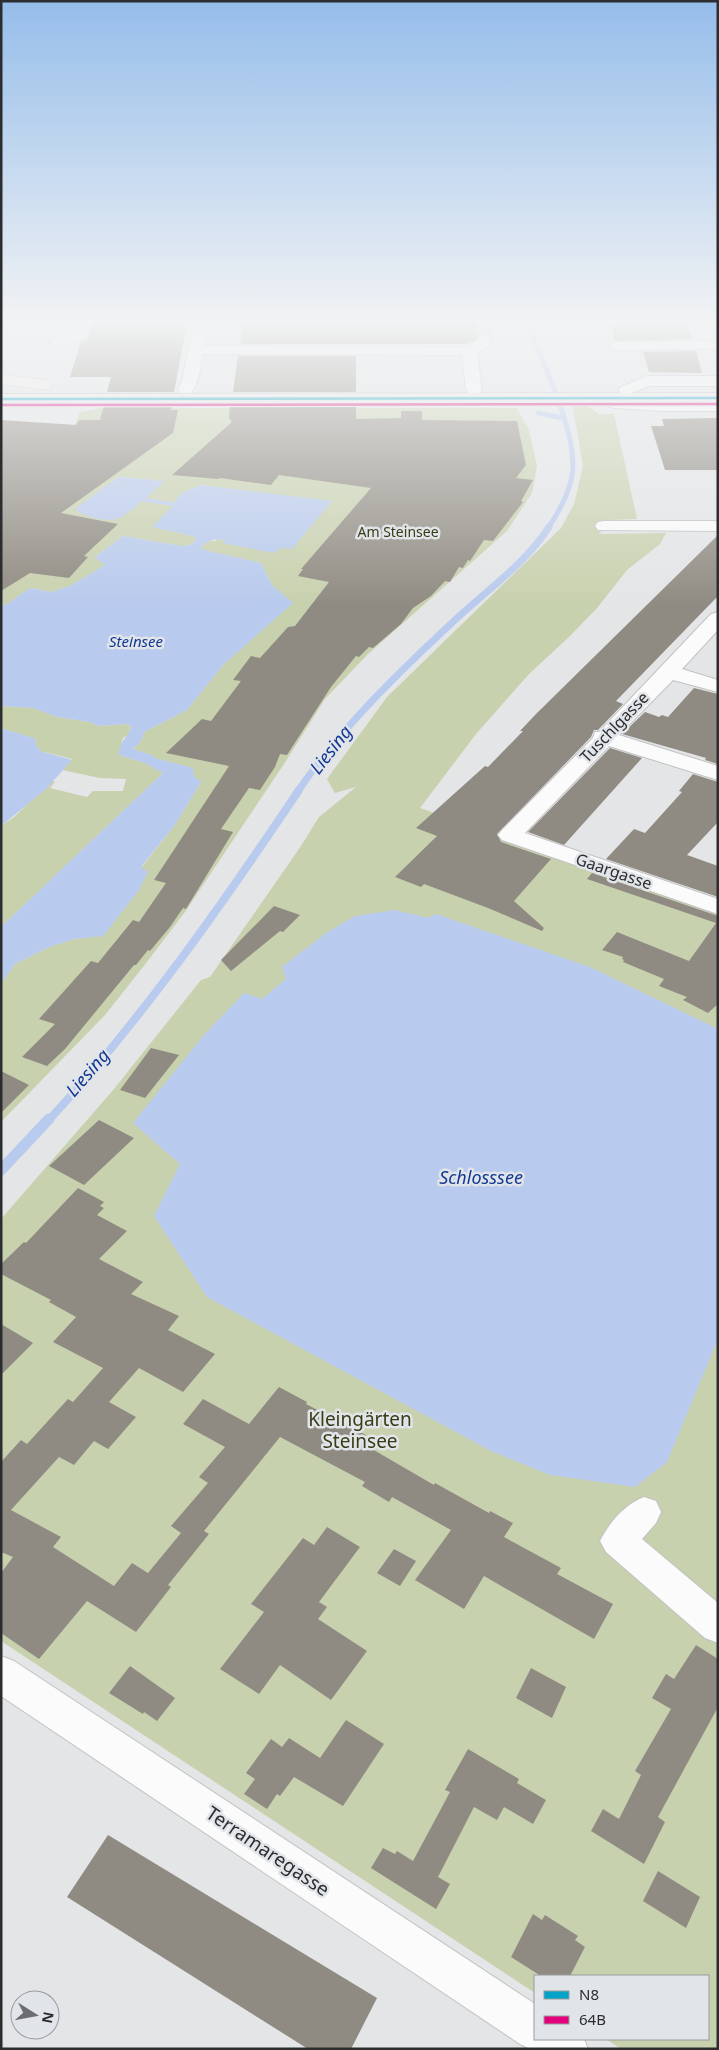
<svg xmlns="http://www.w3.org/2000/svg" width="719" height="2050" font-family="'Noto Sans',sans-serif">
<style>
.green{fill:#c8d1ae}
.water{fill:#b8caed}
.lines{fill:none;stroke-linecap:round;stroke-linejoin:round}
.stream-far3{stroke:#b8caed;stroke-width:5}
.stream-far2{stroke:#b8caed;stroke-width:7}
.stream-far1{stroke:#b8caed;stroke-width:8}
.stream{stroke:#b8caed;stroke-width:11}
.building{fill:#908b82}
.minor-tunnel{stroke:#bec0c2;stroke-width:16;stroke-dasharray:16 8;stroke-linecap:butt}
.minor-casing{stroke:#c0c2c3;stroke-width:2}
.major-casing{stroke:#beb6b7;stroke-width:1}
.minor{fill:#fbfbfb;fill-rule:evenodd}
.major{fill:#f3eff0;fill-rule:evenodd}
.bus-1-casing{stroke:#e1e5e9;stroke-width:5}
.bus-2-casing{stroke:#e1e5e9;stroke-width:5}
.bus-1{stroke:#02a3c6;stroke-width:2.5}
.bus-2{stroke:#e5007d;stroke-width:2.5}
.labels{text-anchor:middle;stroke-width:5;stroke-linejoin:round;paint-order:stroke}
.far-park-label{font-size:14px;fill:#363d14;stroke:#e1e5e9}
.far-water-label{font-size:15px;font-style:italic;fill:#123995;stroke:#e1e5e9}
.street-label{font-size:16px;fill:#2b2d2e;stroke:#e1e5e9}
.water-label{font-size:18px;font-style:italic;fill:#123995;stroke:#e1e5e9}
.near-park-label{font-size:19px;fill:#363d14;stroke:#e1e5e9}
.near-street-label{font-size:19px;fill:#2b2d2e;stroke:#e1e5e9}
</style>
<rect width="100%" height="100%" fill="#e3e5e7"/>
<path class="green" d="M572,403L585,404L599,414H614L637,519L610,520L599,534L666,533L660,544L627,570L597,608L569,637L529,674L476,734L420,808L718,913V921L696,951L718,959V2049H621L606,2039H708V1976H535V1993L1,1641V1219L114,1089L201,980L210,977L301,846L319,817L356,787L335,793L327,779L387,697L561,528L574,504L583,466Z
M101,408H517L529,430L537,466L532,493L507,531L367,655L325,699L284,764L185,912L143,967L105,1015L1,1122V984L15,964L49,947L74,939L103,935L141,868L174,826L201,782L193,776L192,768L154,758V756L133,749L141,741L144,732L187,710L223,665L292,603L272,585L261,563L203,550L201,547L208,541H215L218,539L225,540L332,502L201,485L182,493L174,503L145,498L164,481L118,477L76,510L118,518L142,501L174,506L153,527L193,536L196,540L190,545L182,546L123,536L95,557L106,565L70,586L52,592L30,588L6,605L1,604V436L70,438L80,412Z
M1,706L33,708L57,717L90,722L98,726L127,724L131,726L128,735L123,738L119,755L145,763L163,773L1,927V826L14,817L52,781L55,782L50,788L87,797L93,791H123L126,779L100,778L62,770L72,759L40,751L35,743L36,739L1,728Z"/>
<path class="water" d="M118,477L165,481L146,498L174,503L182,493L201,485L332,501L292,549L282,548L273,553L223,543L225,540C216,538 208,540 201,547L204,550L261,563L272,585L293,603L223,665L187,710L144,732L141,741L133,749L154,756V758L193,768L194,776L201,782L174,826L141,867L148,872L139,890L103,936L74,939L49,947L15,964L1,984V927L163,773L145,763L119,755C118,742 129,738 131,726L127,724L98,726L90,722L57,717L33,708L1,706V604L6,605L30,588L52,592L70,586L105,565L95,557L123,536L182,546L190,545L196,540L193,536L152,527L173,506L142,501C135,506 127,515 119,518C106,523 85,517 75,509Z
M1,728L36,739L35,743L40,751L72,760L46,789L1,826Z
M395,910L428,918L436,914L590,967L718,1029V1339L667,1462L635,1487L550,1475L491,1451L207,1297L154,1216L180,1164L133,1123L204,1035L244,993L262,999L286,979L282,967L326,933L355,916Z"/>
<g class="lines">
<path class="stream-far3" d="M528,318L529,327C544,366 579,437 572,476C568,496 559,512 548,528
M538,413L563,418"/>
<path class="stream-far2" d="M298,791C342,727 398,673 455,620C486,591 525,564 549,527"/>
<path class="stream-far1" d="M48,1121C142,1019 222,905 299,790"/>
<path class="stream" d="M1,1170L49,1119"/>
</g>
<path class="building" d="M95,318H188L174,392H107L111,377H70L81,342L87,340Z
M244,318H475L479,334L476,340L467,344H240Z
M611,319L687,320L692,339L614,341Z
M696,351L702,373L649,372L643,352Z
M238,356H356V392H233Z
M356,405V419L401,418V411H422V420L517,421L526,465L516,478L533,480L521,501L523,502L493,541L484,540L470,561L468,560L463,568L459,567L450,582L445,581L431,596L413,608L401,624L373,648L369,647L359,657L356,656L331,687L287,755L280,754L275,767L260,790L249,788L221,829L233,832L186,909L183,908L170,927L150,951L148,950L136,965H134L65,1049L47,1066L22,1057L55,1024L39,1019L91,961L98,963L133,920L139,922L166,883L154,880L229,766L166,753L202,719L211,721L241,681L233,680L251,656L260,658L288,627L295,626L329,582L298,576L303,569H301L371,488L279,475L271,485L220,478L218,479L172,475L232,422L229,418L230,406Z
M104,406H172L171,410H178L173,433L61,513L118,524L84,556L88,557L69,578L30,573L1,591V420L76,425L79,420H100Z
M718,418V470H665L651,426H664L662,419Z
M718,535V596L616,701L623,704L598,730H594L591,737L497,834L501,842L551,859L514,901L544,928L542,931L488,908L424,884L421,887L395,877L437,836L416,828L485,766L488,767L523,731H520L536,714Z
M694,688L718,694V764L705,760L706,758L622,734L645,712L659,717L662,715L668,717Z
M610,748L642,758L564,845L528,832Z
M693,774L718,782V822L687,855L718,866V897L606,859L634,829L645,833L682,792L679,791Z
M592,873L718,916V1004L708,1013L683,1000L687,997L659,986L664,979L623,962L624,960L622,959L623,957L602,950L617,932L689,961L716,923L587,879Z
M274,906L300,915L283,932L280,931L231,971L221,960Z
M151,1048L179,1055L145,1098L120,1090Z
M1,1071L29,1085L1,1113Z
M99,1120L134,1138L84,1185L49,1166Z
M78,1188L104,1202L100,1206L104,1208L97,1215L127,1231L99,1259L143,1282L131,1294L179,1316L168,1330L215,1354L183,1392L139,1368L109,1402L136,1417L108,1449L94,1441L74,1465L59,1457L11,1510L61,1537L53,1547L114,1586L132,1563L148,1573L181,1533L171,1526L208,1483L199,1477L225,1447L183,1424L203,1399L249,1424L279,1387L307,1402L306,1404L366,1435L360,1442L434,1485L435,1483L489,1513L490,1511L513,1523L504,1537L561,1568L557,1574L613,1604L594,1639L484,1576L464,1609L415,1580L451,1530L392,1497L389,1502L362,1486L365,1482L280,1437L204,1531L209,1534L168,1585L171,1587L136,1632L87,1601L39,1659L1,1633V1573L13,1557L1,1552V1462L21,1440L27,1444L68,1399L73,1402L103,1368L53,1342L76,1317L49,1302L51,1300L1,1274V1264L24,1242L26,1243Z
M1,1324L33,1343L1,1375Z
M327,1527L360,1547L319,1602L327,1607L318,1619L367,1651L331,1700L280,1665L259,1694L220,1669L264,1612L251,1604L303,1538L314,1545Z
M394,1549L416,1561L400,1586L377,1573Z
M696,1645L718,1659V1707L658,1817L665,1822L644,1864L591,1831L603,1809L619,1819L641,1775L635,1771L671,1709L652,1698L666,1674L674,1679Z
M130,1666L175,1698L157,1721L144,1712L143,1714L109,1693Z
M531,1668L566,1687L552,1718L516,1698Z
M346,1720L384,1744L343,1806L294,1777L280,1796L277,1794L267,1809L244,1794L255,1779L246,1773L271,1739L282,1747L289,1738L320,1758Z
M468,1749L519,1779L517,1783L546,1800L533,1824L504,1807L497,1820L474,1807L438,1877L450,1884L436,1909L371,1868L383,1848L395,1854L397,1851L413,1861L450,1792L445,1790Z
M108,1835L377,1998L351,2049H308L67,1897Z
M658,1871L700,1897L686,1928L643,1901Z
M533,1914L542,1920L545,1915L578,1936L575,1940L585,1947L570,1976H541L511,1957Z"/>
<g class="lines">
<path class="minor-tunnel" d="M484,328L485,338"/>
<g class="minor-casing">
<path id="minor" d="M79,318H93L85,339L70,344H53L51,341L53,338L74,333Z
M195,318H209L204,346L466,347L477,341L480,335H490L492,338L488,346L477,353L482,390L479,393H469L466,390L462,355L203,354C200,368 199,382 191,393H181L178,390L183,377Z
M707,318L718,321V330L702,325L700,322L702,319Z
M718,341V349L618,350L613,349L611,346L613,343L618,342Z
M647,376H718V386H649L631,393H621L618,390L621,387Z
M612,393L617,395L620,399L718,401V411H664L614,408L608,406L604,398L607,395Z
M604,521H718V531L598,530L595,526L598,522Z
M718,612V630L682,669L718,680V692L673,680L619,735L718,766V780L609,746L525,833L718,899V914L502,840L498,835L502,830L593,738L595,732H599L711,614Z
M644,1497L656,1501L661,1512L656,1523L642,1539L718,1603V1643L705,1638L606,1552L600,1541C609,1523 625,1504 644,1497Z
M1,1656L14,1661L535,2004V2039H584L588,2049H530L520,2044L1,1696Z"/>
</g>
<g class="major-casing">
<path id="major" d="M1,374L45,380L51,382L53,385L51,388L45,390L1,384Z
M718,393V403L1,404V394Z"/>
</g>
<use href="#minor" class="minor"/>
<use href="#major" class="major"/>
<g class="bus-1-casing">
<path id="bus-1" d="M1,399L718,398"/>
</g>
<g class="bus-2-casing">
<path id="bus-2" d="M1,405L718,404"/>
</g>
<use href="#bus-1" class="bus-1"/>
<use href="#bus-2" class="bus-2"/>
</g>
<linearGradient id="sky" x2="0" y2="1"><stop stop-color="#95bdea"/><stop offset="0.53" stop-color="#f2f3f4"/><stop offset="1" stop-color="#f2f3f4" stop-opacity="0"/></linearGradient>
<rect width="719" height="605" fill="url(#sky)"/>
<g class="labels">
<g class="far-park-label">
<text x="398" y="537">Am Steinsee</text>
</g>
<g class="far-water-label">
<text x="136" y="647">Steinsee</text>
</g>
<g class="street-label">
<text transform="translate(614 727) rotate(-46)" y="6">Tuschlgasse</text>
<text transform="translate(614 871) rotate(19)" y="6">Gaargasse</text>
</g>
<g class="water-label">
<text transform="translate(331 750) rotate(-52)" y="6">Liesing</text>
<text transform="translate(88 1073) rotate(-49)" y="6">Liesing</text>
<text x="481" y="1184">Schlosssee</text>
</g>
<g class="near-park-label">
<text x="360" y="1426">Kleingärten<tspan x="360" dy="22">Steinsee</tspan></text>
</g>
<g class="near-street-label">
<text transform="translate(268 1851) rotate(34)" y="7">Terramaregasse</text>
</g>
</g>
<rect width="719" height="2050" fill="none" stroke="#2b2d2e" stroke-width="5"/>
<rect x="534" y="1975" width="175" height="65" fill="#e1e5e9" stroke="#989b9e"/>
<rect x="544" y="1991" width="25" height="8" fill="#02a3c6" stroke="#989b9e"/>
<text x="579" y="2000" font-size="15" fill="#2b2d2e">N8</text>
<rect x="544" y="2016" width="25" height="8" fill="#e5007d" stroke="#989b9e"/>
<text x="579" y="2025" font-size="15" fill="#2b2d2e">64B</text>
<g transform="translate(35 2015) rotate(101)"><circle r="24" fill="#e1e5e9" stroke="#989b9e"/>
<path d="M0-4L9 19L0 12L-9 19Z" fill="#6b6d6f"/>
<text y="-8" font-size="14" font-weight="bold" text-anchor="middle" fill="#2b2d2e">N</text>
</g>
</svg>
